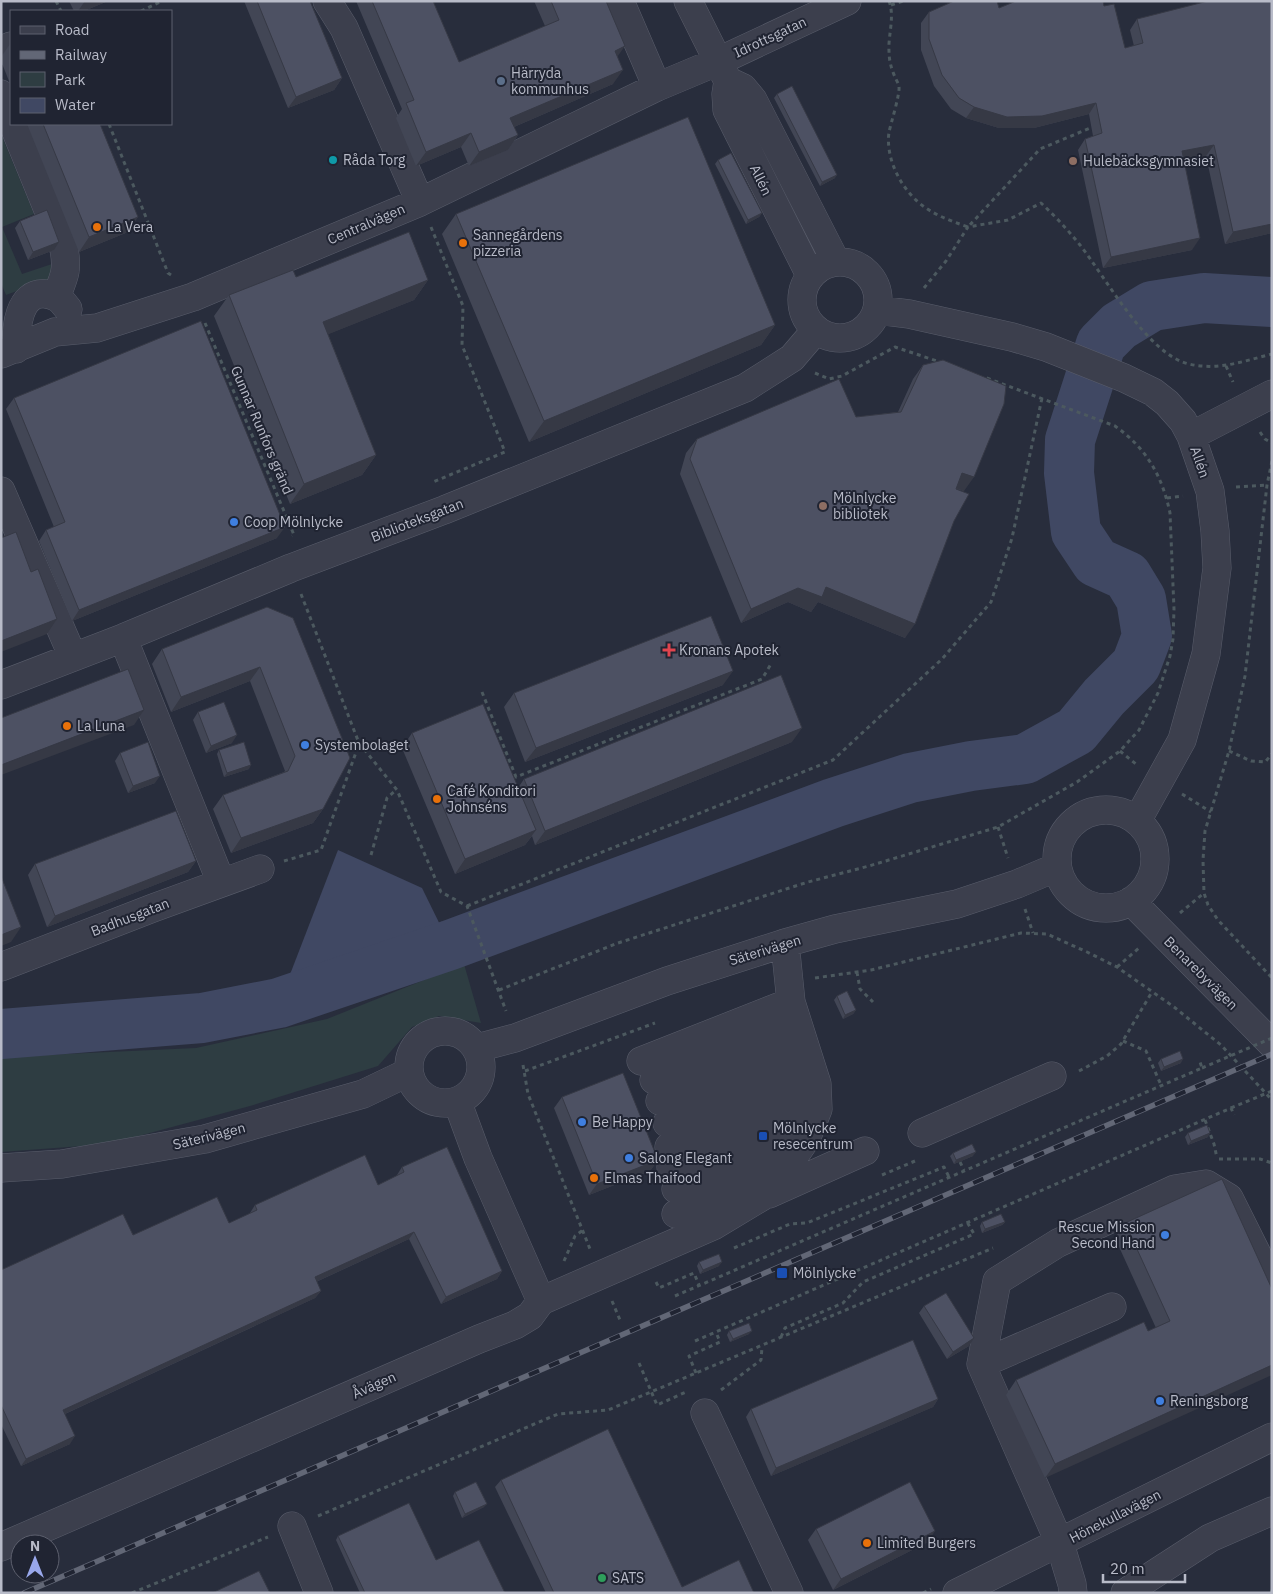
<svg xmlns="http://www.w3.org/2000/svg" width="1273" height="1594" font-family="'IBM Plex Sans',sans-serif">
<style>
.green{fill:#2e3d42}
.water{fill:#404863}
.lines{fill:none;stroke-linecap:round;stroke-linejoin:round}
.river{stroke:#404863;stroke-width:50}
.minor-casing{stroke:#595d6b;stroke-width:29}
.path{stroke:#4c595f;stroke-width:3;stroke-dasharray:4 4;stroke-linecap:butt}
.minor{stroke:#3c3f4d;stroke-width:28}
.rail-casing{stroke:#626776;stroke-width:5.5}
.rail{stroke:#202432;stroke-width:4;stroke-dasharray:11;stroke-linecap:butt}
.path-bridge{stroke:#4c595f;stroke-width:3;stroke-dasharray:4 4;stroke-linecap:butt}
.wall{fill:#424655}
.shaded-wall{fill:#363945}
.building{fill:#4d5163;stroke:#363945}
.service-dot{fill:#5c6f8a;stroke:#202432;stroke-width:2}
.culture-dot{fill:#0f9aa8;stroke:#202432;stroke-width:2}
.education-dot{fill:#8d6e63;stroke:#202432;stroke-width:2}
.food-dot{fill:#e8710a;stroke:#202432;stroke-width:2}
.shop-dot{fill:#3f7fe0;stroke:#202432;stroke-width:2}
.health-dot{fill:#e0444e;stroke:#202432;stroke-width:2}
.transit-dot{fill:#1a4fb4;stroke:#202432;stroke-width:2}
.leisure-dot{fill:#2e9e5b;stroke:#202432;stroke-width:2}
.labels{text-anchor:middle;stroke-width:4;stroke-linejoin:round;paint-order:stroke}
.street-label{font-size:14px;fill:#b8bbc8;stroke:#202432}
.poi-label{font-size:14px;fill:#b8bbc8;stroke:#202432;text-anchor:start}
</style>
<rect width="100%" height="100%" fill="#282d3c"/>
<path class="green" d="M1,134L34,214L2,227L22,274L52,264V278L6,295L1,283Z
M464,964L481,1023L439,1016L412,1027L378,1066L250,1106L109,1144L1,1152V1057L196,1048L327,1019Z"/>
<path class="water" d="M338,850L422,888L450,945L279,1003Z"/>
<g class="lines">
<path class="river" d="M1,1034L202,1018L279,1003L450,945L833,803L910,778L971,766L1025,759L1076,731L1104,697L1136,665L1147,636L1141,599L1127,576L1096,562L1076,532L1069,473L1070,440L1101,344L1119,326L1152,306L1204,298L1272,302"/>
<g class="minor-casing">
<path id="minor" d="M327,1L344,28L420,202
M620,1L657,87
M688,1L728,81L726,94L727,110L810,275
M1,50L11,46
M728,81L743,88L753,100L836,262
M1,94L11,119
M13,124L64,249C68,271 64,277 56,297
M802 300a38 38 0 1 1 76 0a38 38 0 1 1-76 0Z
M877,310L909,314L1012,337L1046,347L1124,378L1153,392L1167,403L1183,421L1191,436L1210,491L1215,531L1217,568L1206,654L1182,740L1137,821
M16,349C16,329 18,291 46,294C57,295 62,301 68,309
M1,354L55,332L97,328L193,297L420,202L657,87L719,61L847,1
M1191,436L1272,394
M1,491L73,657
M123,638L221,882
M1,685L123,638L291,568L444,510L745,388L792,358L816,330
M1057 859a49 49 0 1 1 98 0a49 49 0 1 1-98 0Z
M1131,901L1272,1044
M1,967L153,908L260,869
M409 1067a36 36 0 1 1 72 0a36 36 0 1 1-72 0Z
M477,1048L515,1038L667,981L785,943L835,929L957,904L1017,884L1057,867
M641,1061L791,1002
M654,1080L796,1021
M457,1101L478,1158L541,1301
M660,1101L803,1041
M667,1123L810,1063
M922,1133L1052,1076
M669,1147L723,1123L817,1084
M671,1167L818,1109
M1,1168L62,1164L205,1139L363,1094L409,1072
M676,1189L806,1139
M769,1194L865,1151
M676,1214L769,1177
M541,1301L713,1226L763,1196L784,1171L806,1139L818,1109L817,1084L791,1002L785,943
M981,1364L997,1281L1058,1243L1175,1189L1206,1184L1229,1198L1272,1284
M705,1413L789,1593
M292,1526L319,1593
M1,1547L479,1339L515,1325L530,1316L541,1301
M957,1593L1272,1437
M1073,1593L1072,1584L1060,1544L981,1364L1112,1307
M1125,1593L1210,1538L1272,1511"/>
</g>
<path class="path" d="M56,1L61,11
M889,1C895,17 888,35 889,51C889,60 891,68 895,77C896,80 899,84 899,87C900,94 891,123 889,132C885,160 903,193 926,208C939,217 954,222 968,227L1040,149L1095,126
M891,5L903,1
M141,11L162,1
M109,124L168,273L171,275
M431,227L463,306L462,345L505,452L433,482
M924,288L946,261L968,227L1008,220L1041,203C1055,216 1068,230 1080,245C1106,278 1148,355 1189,364C1218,371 1244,361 1272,354
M205,323L294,535L292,536
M1226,366L1233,382
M815,373L829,379L842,376L895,347L940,362
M1260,432L1265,439L1272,443
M1272,461L1267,485L1245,676L1229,751L1205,831L1203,860L1204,893L1208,905L1218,920L1272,978
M1236,487L1267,485
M1167,498L1183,496
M301,594L359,743L397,790L441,892L467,906L506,1011
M482,692L516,777L762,679L771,664
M1120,751L1137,765
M1229,751L1251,761L1265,762L1272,754
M1182,794L1211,812
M998,827L1008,858
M371,855L387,798L396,790
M284,861L321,850L359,744
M467,906L833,760L942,659L991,602L1012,538L1042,398
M1025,909L1033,933
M1180,913L1204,893
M1117,967L1139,948
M857,972L860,989L873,1002
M815,978L871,970L1021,933L1047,934L1087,952L1117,967L1174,1007L1221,1045L1272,1100
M499,990L618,943L808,882L869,866L998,827L1077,782L1120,751L1139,730L1158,693L1170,656L1173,639L1174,609L1170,513C1162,475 1146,448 1115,426L984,377
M1123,1041L1146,1051L1161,1085
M523,1065L528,1094L590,1249
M525,1071L655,1023
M1079,1071L1107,1056L1121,1044L1152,992
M1205,1120L1214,1144L1217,1158
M1219,1159H1260L1272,1163
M960,1162L964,1170
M882,1175L915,1161
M734,1248L790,1224L807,1223L944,1167L949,1177
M564,1261L575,1236L583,1230
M656,1282L659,1288L694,1273L699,1285
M675,1296L1202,1068L1199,1059
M612,1301L620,1320
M781,1337L785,1328L843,1303L863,1282L974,1234L966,1220
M695,1341L1231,1108L1234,1115
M639,1363L657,1405L686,1392
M696,1373L689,1356L720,1342L716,1332
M721,1390L761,1360L762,1347
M318,1516L558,1414L608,1410L993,1248
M132,1593L268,1537
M923,1593L931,1589
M1271,1593L1272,1590"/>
<use href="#minor" class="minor"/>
<g class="rail-casing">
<path id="rail" d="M24,1593L1272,1054"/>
</g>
<use href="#rail" class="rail"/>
<path class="path-bridge" d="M1202,1068L1272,1038
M1231,1108L1272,1091"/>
</g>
<path class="wall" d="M69,1H108L84,11H74Z
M244,1H310L342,78L334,90L288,108Z
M356,1H433L459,62L545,26L534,1H606L618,57L613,84L514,127L518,135L508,150L469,166L461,147L416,166L396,118L402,109Z
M1104,6L1125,48L1134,46L1130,30L1137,19L1272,233L1225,244L1206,156L1184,160L1192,250L1103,268L1078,150L1085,139L1093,136L1089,114L1034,128H999L966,118L951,109L934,86L921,50V23L929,12L999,8Z
M10,44H11V86L1,61V57Z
M777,94L835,178L820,186L774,98Z
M27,124H100L128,232L79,252Z
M718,160L762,213L759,217L746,224L715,164Z
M456,214L775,325L761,345L529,442L442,234Z
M20,221L54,250L28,260L15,228Z
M296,277L428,280L414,300L328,334L376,455L362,475L290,504L214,316L229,295Z
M923,365L964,491L956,489L954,521L905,638L818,602L811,612L788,602L741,623L680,474L686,453L697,439L856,417L898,412L913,379Z
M14,398L277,538L72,621L39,541L46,530L54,527L6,409Z
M267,607L323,809L313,823L231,853L213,809L223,795L284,772L285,771L250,681L171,712L152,664L162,649Z
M723,685L525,762L504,707L514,693Z
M198,712L232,743L206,753L193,720Z
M412,733L518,788L524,779L792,742L535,845L532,836L525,845L455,874L402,748Z
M219,750L249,769L224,777L217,754Z
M120,753L155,783L128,793L115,761Z
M196,861L188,872L47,927L28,875L35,864Z
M837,996L856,1010L853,1014L843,1019L834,1000Z
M1161,1059L1181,1063L1161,1071L1158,1063Z
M562,1097L658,1160L650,1171L589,1195L554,1108Z
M1188,1133L1208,1137L1188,1145L1185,1137Z
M953,1153L973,1156L954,1164L950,1156Z
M402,1167L502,1271L497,1279L441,1304L409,1239L316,1282L321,1291L315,1298L65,1414L70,1444L21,1466L1,1424V1270L133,1235L229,1223L250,1214V1213L255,1205L378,1185L397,1176V1175Z
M982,1222H1005L1002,1225L982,1233L980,1226Z
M1125,1223L1272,1289L1045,1478L1006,1395L1016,1380L1156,1328L1115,1238Z
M699,1262L719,1266L700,1274L697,1266Z
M924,1306L969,1346L947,1359L919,1313Z
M729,1331L749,1334L730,1342L727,1335Z
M938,1399L933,1407L771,1476L746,1417L751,1409Z
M501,1480L682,1587L754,1593H546L495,1487Z
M455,1492L484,1507L462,1518L453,1496Z
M816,1529L928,1542L833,1590L808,1540Z
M338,1536L436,1560L505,1593H360L336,1540Z"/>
<path class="shaded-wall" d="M85,1H108L84,11H78Z
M625,46L615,60V51Z
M623,70L613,84L500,133L510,118Z
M342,78L334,90L288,108L296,97Z
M1096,103L1089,114L1034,128H999L966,118L974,107Z
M471,133L461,147L416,166L426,152Z
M518,135L508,150L469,166L479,152Z
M1214,145L1206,156L1175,162L1182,151Z
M837,175L835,178L820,186L822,182Z
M762,213L759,217L746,224L748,220Z
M138,217L128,232L79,252L89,237Z
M1272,224V233L1225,244L1233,232Z
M1200,238L1192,250L1103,268L1111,257Z
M59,242L54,250L28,260L33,252Z
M428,280L414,300L309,342L323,322Z
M775,325L761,345L529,442L544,421Z
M376,455L362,475L290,504L304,484Z
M962,473L974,477L964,491L952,487Z
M285,527L277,538L72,621L79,610Z
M826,587L915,624L905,638L818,602L811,612L788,602L741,623L751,609L798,588Z
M57,619L47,634L1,652V641Z
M260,667L250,681L171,712L181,697Z
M733,671L723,685L525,762L536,748Z
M144,710L134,725L1,775V765Z
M802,728L792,742L535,845L545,831Z
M237,735L232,743L206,753L211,746Z
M251,765L249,769L224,777L227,773Z
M160,776L155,783L128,793L133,786Z
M323,809L313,823L231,853L241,838Z
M536,830L525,845L455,874L465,859Z
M196,861L188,872L47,927L55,916Z
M21,927L11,942L1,946V935Z
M856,1010L853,1014L843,1019L845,1015Z
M1183,1059L1181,1063L1161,1071L1164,1067Z
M1210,1133L1208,1137L1188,1145L1191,1141Z
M976,1152L973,1156L954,1164L956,1160Z
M658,1160L650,1171L589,1195L597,1184Z
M1005,1222L1002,1225L982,1233L985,1229Z
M414,1232L409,1239L309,1285L315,1277Z
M722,1262L719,1266L700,1274L703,1270Z
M502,1271L497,1279L441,1304L446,1297Z
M321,1291L315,1298L58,1417L63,1410Z
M752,1331L749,1334L730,1342L733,1339Z
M974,1338L969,1346L947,1359L953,1352Z
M1272,1365V1375L1045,1478L1055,1464Z
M938,1399L933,1407L771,1476L776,1468Z
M75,1436L70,1444L21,1466L26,1459Z
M487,1504L484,1507L462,1518L465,1514Z
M935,1531L928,1542L833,1590L841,1579Z"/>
<path class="building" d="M257,1H310L342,78L296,97Z
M372,1H433L459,62L559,20L551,1H606L625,46L615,51L623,70L510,118L518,135L479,152L471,133L426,152L406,103L414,100Z
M954,1H997L999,8L1016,1H1103L1104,6L1114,4L1125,48L1143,43L1137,19L1208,1H1272V224L1233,232L1214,145L1182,151L1200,238L1111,257L1085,139L1102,133L1096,103L1042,116L1007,117L974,107L959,98L942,75L929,39V12Z
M792,86L837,175L822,182L777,94Z
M688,117L775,325L544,421L456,214Z
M43,124H100L138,217L89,237Z
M731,153L762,213L748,220L718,160Z
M47,210L59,242L33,252L20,221Z
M409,232L428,280L323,322L376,455L304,484L229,295L293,270L296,277Z
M201,321L285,527L79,610L46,530L65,522L14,398Z
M943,360L1006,386L1004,404L974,477L962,473L956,489L969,494L954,521L915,624L826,587L822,597L798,588L751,609L690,459L697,439L839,379L856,417L901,412L923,365Z
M16,532L31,572L38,569L57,619L1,641V538Z
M267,607L293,618L350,758L323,809L241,838L223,795L288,771L295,756L260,667L181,697L162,649Z
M711,616L733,671L536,748L514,693Z
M128,669L144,710L1,765V718Z
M781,675L802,728L545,831L524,779Z
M224,702L237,735L211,746L198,712Z
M483,704L536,830L465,859L412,733Z
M148,742L160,776L133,786L120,753Z
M244,742L251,765L227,773L219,750Z
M176,811L196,861L55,916L35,864Z
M1,876L21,927L1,935Z
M847,991L856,1010L845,1015L837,996Z
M1180,1051L1183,1059L1164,1067L1161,1059Z
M623,1073L658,1160L597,1184L562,1097Z
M1207,1125L1210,1133L1191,1141L1188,1133Z
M972,1144L976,1152L956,1160L953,1153Z
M447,1147L502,1271L446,1297L414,1232L315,1277L321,1291L63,1410L75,1436L26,1459L1,1405V1270L123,1214L133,1235L217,1197L229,1223L257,1210L255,1205L365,1155L378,1185L404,1172L402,1167Z
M1222,1179L1272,1289V1365L1055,1464L1016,1380L1144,1322L1148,1331L1170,1321L1125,1223Z
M1001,1214L1005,1222L985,1229L982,1222Z
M719,1254L722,1262L703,1270L699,1262Z
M946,1293L974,1338L953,1352L924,1306Z
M749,1323L752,1331L733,1339L729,1331Z
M913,1340L938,1399L776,1468L751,1409Z
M608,1429L682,1587L739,1560L754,1593H554L501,1480Z
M476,1482L487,1504L465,1514L455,1492Z
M910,1482L935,1531L841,1579L816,1529Z
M409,1503L436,1560L479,1540L505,1593H365L338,1536Z
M259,1571L270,1593H212Z"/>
<circle class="service-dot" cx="501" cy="81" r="5"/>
<circle class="culture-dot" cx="333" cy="160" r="5"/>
<g class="education-dot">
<circle cx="1073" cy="161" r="5"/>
<circle cx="823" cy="506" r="5"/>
</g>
<g class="food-dot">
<circle cx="97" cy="227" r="5"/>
<circle cx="463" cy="243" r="5"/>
<circle cx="67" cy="726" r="5"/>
<circle cx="437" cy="799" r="5"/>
<circle cx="594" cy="1178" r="5"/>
<circle cx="867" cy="1543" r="5"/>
</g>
<g class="shop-dot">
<circle cx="234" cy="522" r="5"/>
<circle cx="305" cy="745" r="5"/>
<circle cx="582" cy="1122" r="5"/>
<circle cx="629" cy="1158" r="5"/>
<circle cx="1165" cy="1235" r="5"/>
<circle cx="1160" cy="1401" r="5"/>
</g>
<path class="health-dot" d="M666.5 642.5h5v5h5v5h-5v5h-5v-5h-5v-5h5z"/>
<g class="transit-dot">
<rect x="758" y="1131" width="10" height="10" rx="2.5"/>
<rect x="776" y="1267" width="12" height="12" rx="2.5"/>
</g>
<circle class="leisure-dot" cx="602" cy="1578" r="5"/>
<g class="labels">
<g class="street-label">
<text transform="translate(770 37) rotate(-25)" y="5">Idrottsgatan</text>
<text transform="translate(761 180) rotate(64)" y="5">Allén</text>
<text transform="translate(366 224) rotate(-23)" y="5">Centralvägen</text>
<text transform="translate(262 430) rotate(67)" y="5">Gunnar Runfors gränd</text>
<text transform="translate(1200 462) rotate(71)" y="5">Allén</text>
<text transform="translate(417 520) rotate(-21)" y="5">Biblioteksgatan</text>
<text transform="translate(130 917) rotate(-21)" y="5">Badhusgatan</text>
<text transform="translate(765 950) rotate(-17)" y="5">Säterivägen</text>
<text transform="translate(1201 973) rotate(45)" y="5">Benarebyvägen</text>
<text transform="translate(209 1136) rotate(-14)" y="5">Säterivägen</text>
<text transform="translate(374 1385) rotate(-24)" y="5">Åvägen</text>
<text transform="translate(1115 1516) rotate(-27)" y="5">Hönekullavägen</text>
</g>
<g class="poi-label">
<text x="511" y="78">Härryda<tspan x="511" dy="16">kommunhus</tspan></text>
<text x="343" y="165">Råda Torg</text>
<text x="1083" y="166">Hulebäcksgymnasiet</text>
<text x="107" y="232">La Vera</text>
<text x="473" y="240">Sannegårdens<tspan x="473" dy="16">pizzeria</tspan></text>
<text x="833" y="503">Mölnlycke<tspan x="833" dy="16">bibliotek</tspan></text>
<text x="244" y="527">Coop Mölnlycke</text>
<text x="679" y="655">Kronans Apotek</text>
<text x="77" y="731">La Luna</text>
<text x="315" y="750">Systembolaget</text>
<text x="447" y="796">Café Konditori<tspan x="447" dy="16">Johnséns</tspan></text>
<text x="592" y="1127">Be Happy</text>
<text x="773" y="1133">Mölnlycke<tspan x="773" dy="16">resecentrum</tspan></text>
<text x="639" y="1163">Salong Elegant</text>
<text x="604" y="1183">Elmas Thaifood</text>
<text x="1155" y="1232" text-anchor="end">Rescue Mission<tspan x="1155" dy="16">Second Hand</tspan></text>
<text x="793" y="1278">Mölnlycke</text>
<text x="1170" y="1406">Reningsborg</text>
<text x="877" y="1548">Limited Burgers</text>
<text x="612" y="1583">SATS</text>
</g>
</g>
<rect width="1273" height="1594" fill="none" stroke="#b8bbc8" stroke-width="5"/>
<rect x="10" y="10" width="162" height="115" fill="#202432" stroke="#5d606e"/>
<rect x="20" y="26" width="25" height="8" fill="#3c3f4d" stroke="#5d606e"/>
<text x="55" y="35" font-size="15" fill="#b8bbc8">Road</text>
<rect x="20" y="51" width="25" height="8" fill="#626776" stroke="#5d606e"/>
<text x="55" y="60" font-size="15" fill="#b8bbc8">Railway</text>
<rect x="20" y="72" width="25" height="15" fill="#2e3d42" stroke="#5d606e"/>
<text x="55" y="85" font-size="15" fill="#b8bbc8">Park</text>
<rect x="20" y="98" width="25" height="15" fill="#404863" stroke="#5d606e"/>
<text x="55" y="110" font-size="15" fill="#b8bbc8">Water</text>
<g transform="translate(35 1559)"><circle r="24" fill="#202432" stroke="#5d606e"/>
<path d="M0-4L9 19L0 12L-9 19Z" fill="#99a8ec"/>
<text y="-8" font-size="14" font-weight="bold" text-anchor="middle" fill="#b8bbc8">N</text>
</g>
<path d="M1103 1574v8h82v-8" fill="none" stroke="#b8bbc8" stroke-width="2.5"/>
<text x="1110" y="1574" font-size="15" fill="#b8bbc8" stroke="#202432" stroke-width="4" paint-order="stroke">20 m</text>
</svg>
